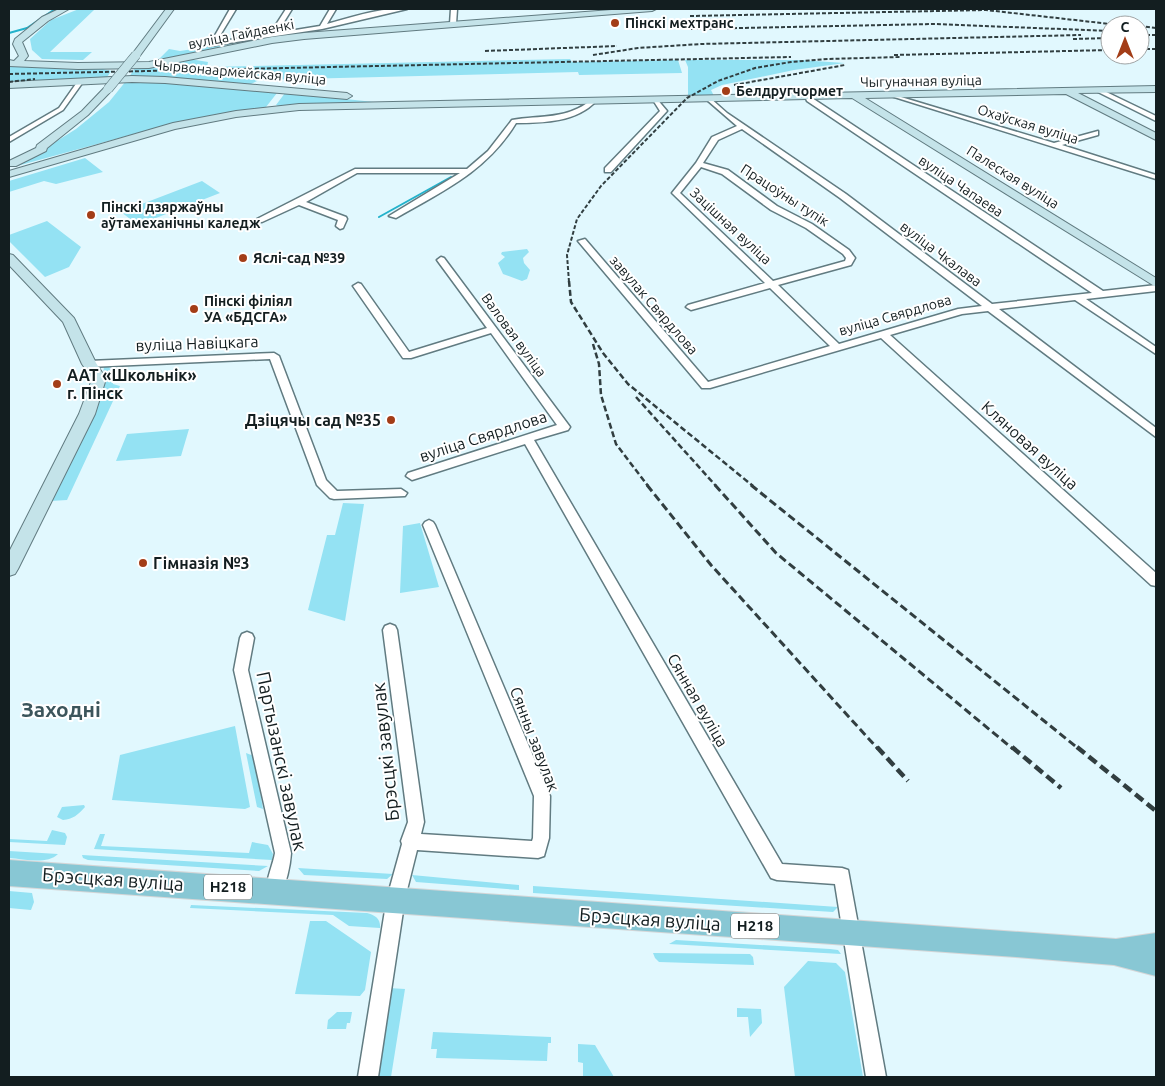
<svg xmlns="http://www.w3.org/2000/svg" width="1165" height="1086" font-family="Ubuntu,sans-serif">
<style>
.green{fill:#94e2f3}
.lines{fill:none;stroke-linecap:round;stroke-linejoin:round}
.stream{stroke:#23b2cb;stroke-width:2}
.street-casing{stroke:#617b81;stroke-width:3}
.secondary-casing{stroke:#617b81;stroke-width:2}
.primary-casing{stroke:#d5d6d7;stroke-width:2}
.street{fill:#fff;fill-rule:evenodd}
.secondary{fill:#c4e3e9;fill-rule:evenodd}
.primary{fill:#88c7d4;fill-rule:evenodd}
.rail-far3{stroke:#313e40;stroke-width:2;stroke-dasharray:4 2;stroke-linecap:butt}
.rail-far2{stroke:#313e40;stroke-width:2.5;stroke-dasharray:6 3;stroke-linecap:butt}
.rail-far1{stroke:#313e40;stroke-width:3;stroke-dasharray:8 4;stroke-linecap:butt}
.rail{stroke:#313e40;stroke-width:4.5;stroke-dasharray:10 5;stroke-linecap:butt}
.secondary-bridge-casing{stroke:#617b81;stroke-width:10;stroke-linecap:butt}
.secondary-bridge{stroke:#c4e3e9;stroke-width:9}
.poi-dot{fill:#a33d17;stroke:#fff;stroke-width:2}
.labels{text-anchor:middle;stroke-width:4;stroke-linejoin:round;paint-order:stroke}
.far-poi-label{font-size:14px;font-weight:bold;fill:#131e20;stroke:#fff;text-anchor:start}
.far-street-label{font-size:14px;fill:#131e20;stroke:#fff}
.shield{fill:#fff;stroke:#5a6263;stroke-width:1}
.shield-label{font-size:15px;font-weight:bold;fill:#131e20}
.street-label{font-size:16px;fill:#131e20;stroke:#fff}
.poi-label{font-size:16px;font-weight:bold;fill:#131e20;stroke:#fff;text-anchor:start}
.near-street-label{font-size:19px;fill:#131e20;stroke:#fff}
.district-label{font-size:21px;font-weight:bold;fill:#3c555b;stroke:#fff}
</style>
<rect width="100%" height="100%" fill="#e1f8fe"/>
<path class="green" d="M79,9H157L94,10L50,52H92L83,60L42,59L32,50L30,39L51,20Z
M246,41L157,61L169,49L180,51Z
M190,59L208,62L207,67L570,59L572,62L678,60L682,73L579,75L578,72L259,80L251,84L129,77L135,68Z
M685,60H799L845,63L794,70L722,85L711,90L714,96H688V67Z
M9,65L103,69L111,71L106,79L9,84Z
M126,81H171L277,93L266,107L262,109L163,126L17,166L76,129L109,102Z
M285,93H288L374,102L278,106L276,105Z
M85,158L103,172L56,184L44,181L9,192V181Z
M202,181L220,193L138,225L121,212Z
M47,221L81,247L69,267L45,277L9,241V235Z
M527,249L529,252L523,258L524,263L530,270L527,279L522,281L503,274L498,263L505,257L501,254L502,252Z
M109,365L113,384L120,386L67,500L51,501L101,397L104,366Z
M189,429L181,456L116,461L127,434Z
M343,503L364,504L345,621L308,610L327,535H335Z
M420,523L439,587L400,593L403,526Z
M235,726L250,807L245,809L112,800L120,755Z
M246,753L254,756L263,809L257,807Z
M84,805L85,807C78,815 73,819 63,820L57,817L62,807Z
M52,830L65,833L67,837L65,845L9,842V839L47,841Z
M100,834H105L101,846L249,853L252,842L268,845L273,854L272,860L94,849Z
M9,851L58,854C47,865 24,859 9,858Z
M82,855L268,866L259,871L88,860L83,858Z
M298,868L393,874L387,879L304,875Z
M412,875L519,885V890L416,882Z
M533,886L838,907L833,912L533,893Z
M9,891L32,893L34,902L31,910L9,908Z
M191,905L367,913C375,915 381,919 380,928L349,926L333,915L190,908Z
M310,921H326L371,952L365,990L360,996L295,994Z
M676,940L830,949L838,950L841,954L669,944Z
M653,953L750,954L753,957L754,965L659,962L655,958Z
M808,961L836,963L845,972L863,1077H795L784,987Z
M389,988L405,989L391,1077H375Z
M737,1008L761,1009L762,1023L750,1037L748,1017H737Z
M337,1012H352L350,1023H347L346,1029H327L328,1020Z
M433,1032L551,1037V1043H548L547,1061L436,1058L437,1049H431Z
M578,1044L595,1045L614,1077H583V1063L578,1062Z"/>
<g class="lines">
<path class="stream" d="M9,33L27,28L55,9
M379,217L451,177"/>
<g class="street-casing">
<path id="street" d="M230,9H236L216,42L270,34L286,9H292L277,33L320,26L330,9H336L327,24C352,17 381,7 407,9L322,29L209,46Z
M451,9H457L456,24L453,26L450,24Z
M78,81L83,82L63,110L9,142V137L59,108Z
M1096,89H1100L1156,116V121L1096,91Z
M891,94L1054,143L1098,131V135L1062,145L1156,175V179L891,96Z
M805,96H809L1103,291L1156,285V291L1086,299L1156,347V354L1075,300L999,309L1156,428V437L988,311L962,314L890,335L1156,573V586L1151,585L881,338L710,388H702L578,241L585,239L708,382L830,346L770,288L691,310L686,307L688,305L765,283L672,193L696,163L712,137L737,126L707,100V98L709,97L727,113L846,194L992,304L1092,293L807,101ZM742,129L840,198L982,306L958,309L839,344L778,285L851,265L855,258L849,250L812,224L777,206L728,170L703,163L718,140ZM701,167L722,174L771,210L806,228L843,254L846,258L845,261L773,281L680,193Z
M656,98L667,111L611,172H605V168L660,111L653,100Z
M591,100L596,101C577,122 543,123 516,123C487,171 443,191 396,218L389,216L460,173H357L306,202L346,217L347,219L343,228L340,229L336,226L338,220L299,205L262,222L255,220L355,169H467L488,151L512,120C540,115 567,120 591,100Z
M441,257L444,258L570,427L568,430L534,440L782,864L842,868L848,870L886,1077H866L835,884L777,880L771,878L525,444L412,480L406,476L408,473L557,425L491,333L411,358H403L353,286L358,283L361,284L409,352L487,328L437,260Z
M274,353L279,356L326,480L337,491L401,489L407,493L405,496L334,499L330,498L317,485L270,359L89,367L84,364L89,361Z
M429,520L433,522L435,525L550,796L549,838L544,856L538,858L417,850L405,898L378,1077H358L387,898L402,844L401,841L408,822L383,630L385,626L390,624L395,626L397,630L424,822L421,834L532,841L533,838L534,796L423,525L425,522Z
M247,632L252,634L254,638L248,670L291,853C290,868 286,883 280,897L274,899L268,897C263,885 273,866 275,853L234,670L240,638L242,634Z"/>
</g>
<g class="secondary-casing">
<path id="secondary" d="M59,9H69L48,21L22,42L28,56L24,61L78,63L149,62L272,37L304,33L625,9H656L652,11L304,39L272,43L149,68L78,69L9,66V60L14,61L19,56L13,44L15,39L42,17Z
M166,9H174L139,57H133V53Z
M132,76L165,77L347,93L352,96L347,99L165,83L132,82L9,88V82Z
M108,86L113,89L88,115L47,148L46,151L16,166H9V161L36,148L37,145L82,111L105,87Z
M1156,86V92L1078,93L1156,133V140L1066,94L865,98L1156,278V287L852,98L299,110L236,117L175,129L9,177V171L173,123L236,111L299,104Z
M9,254L13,255L74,318L96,363L103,374L105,382L95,414L18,569L15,574L9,576V552L79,414L91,382L89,374L82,364L63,322L9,265Z"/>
</g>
<g class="primary-casing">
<path id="primary" d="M9,860L1116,939L1156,933V976L1114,965L1016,957L9,886Z"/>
</g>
<use href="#street" class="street"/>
<use href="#secondary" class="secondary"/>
<use href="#primary" class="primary"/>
<path class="rail-far3" d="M690,16L986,10L1119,25
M1113,23L1132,25
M1140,26L1156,28
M691,29L935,24L1110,31
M1140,35H1156
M1073,39L1110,38
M1140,49H1156
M485,51L617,46
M593,55L638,48L701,44L1081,35
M894,55L1110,50
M9,74L791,57
M9,82L35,79
M734,85L845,65
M569,282L567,255L577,219L601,186L687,98L718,81L755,68L791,62L828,59L900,57"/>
<path class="rail-far2" d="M569,281L571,302L603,353L628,384L753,486
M593,344L599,364L601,395L616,444L648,486
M636,397L716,486"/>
<path class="rail-far1" d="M647,485L711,565L878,749
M715,485L776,553L1013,749
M751,485L1079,749"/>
<path class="rail" d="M877,747L908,781
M1012,747L1061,788
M1077,747L1156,811"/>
<g class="secondary-bridge-casing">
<path id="secondary-bridge" d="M108,89L136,55"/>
</g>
<use href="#secondary-bridge" class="secondary-bridge"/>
</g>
<g class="poi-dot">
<circle cx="615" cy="23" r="5"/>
<circle cx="726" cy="91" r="5"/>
<circle cx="91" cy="215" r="5"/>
<circle cx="243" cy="258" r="5"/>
<circle cx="194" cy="309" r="5"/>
<circle cx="57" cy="384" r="5"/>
<circle cx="391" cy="420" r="5"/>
<circle cx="143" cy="563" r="5"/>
</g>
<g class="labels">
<g class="far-poi-label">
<text x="625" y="28">Пінскі мехтранс</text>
<text x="736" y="96">Белдругчормет</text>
<text x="101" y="212">Пінскі дзяржаўны<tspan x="101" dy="16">аўтамеханічны каледж</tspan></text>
<text x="253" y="263">Яслі-сад №39</text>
<text x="204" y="306">Пінскі філіял<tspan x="204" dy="16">УА «БДСГА»</tspan></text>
</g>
<g class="far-street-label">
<text transform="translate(241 34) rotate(-11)" y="5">вуліца Гайдаенкі</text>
<text transform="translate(240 72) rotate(5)" y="5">Чырвонаармейская вуліца</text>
<text transform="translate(921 81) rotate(-1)" y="5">Чыгуначная вуліца</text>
<text transform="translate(1028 124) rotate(17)" y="5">Охаўская вуліца</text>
<text transform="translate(1013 177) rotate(32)" y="5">Палеская вуліца</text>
<text transform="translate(961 186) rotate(34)" y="5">вуліца Чапаева</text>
<text transform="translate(785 195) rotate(33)" y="5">Працоўны тупік</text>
<text transform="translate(731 226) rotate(43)" y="5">Зацішная вуліца</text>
<text transform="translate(941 254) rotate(37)" y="5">вуліца Чкалава</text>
<text transform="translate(654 305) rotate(49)" y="5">завулак Свярдлова</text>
<text transform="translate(895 315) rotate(-16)" y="5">вуліца Свярдлова</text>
<text transform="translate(514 335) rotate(54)" y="5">Валовая вуліца</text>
</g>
<g class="shield">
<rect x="204" y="874.5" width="48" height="25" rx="4"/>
<rect x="731" y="913.5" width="48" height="25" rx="4"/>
</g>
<g class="shield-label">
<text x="228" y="892">Н218</text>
<text x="755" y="931">Н218</text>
</g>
<g class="street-label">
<text transform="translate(197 343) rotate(-2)" y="6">вуліца Навіцкага</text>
<text transform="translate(483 436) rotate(-18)" y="6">вуліца Свярдлова</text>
<text transform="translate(1030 445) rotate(42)" y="6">Кляновая вуліца</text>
<text transform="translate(698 700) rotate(60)" y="6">Сянная вуліца</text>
<text transform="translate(535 739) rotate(69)" y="6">Сянны завулак</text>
</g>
<g class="poi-label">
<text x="67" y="381">ААТ «Школьнік»<tspan x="67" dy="18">г. Пінск</tspan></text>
<text x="381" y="426" text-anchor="end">Дзіцячы сад №35</text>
<text x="153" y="569">Гімназія №3</text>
</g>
<g class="near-street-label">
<text transform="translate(385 752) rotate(-96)" y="7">Брэсцкі завулак</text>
<text transform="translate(282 761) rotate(78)" y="7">Партызанскі завулак</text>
<text transform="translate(113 879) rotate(4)" y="7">Брэсцкая вуліца</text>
<text transform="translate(650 919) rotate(4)" y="7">Брэсцкая вуліца</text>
</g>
<g class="district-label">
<text x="61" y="717">Заходні</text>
</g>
</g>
<rect width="1165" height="1086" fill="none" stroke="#131e20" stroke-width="20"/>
<g transform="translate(1125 40)"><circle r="24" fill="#ffffff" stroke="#a1a5a6"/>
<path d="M0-4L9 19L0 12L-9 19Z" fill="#a33d17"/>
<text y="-8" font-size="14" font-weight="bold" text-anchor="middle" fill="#131e20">С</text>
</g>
</svg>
